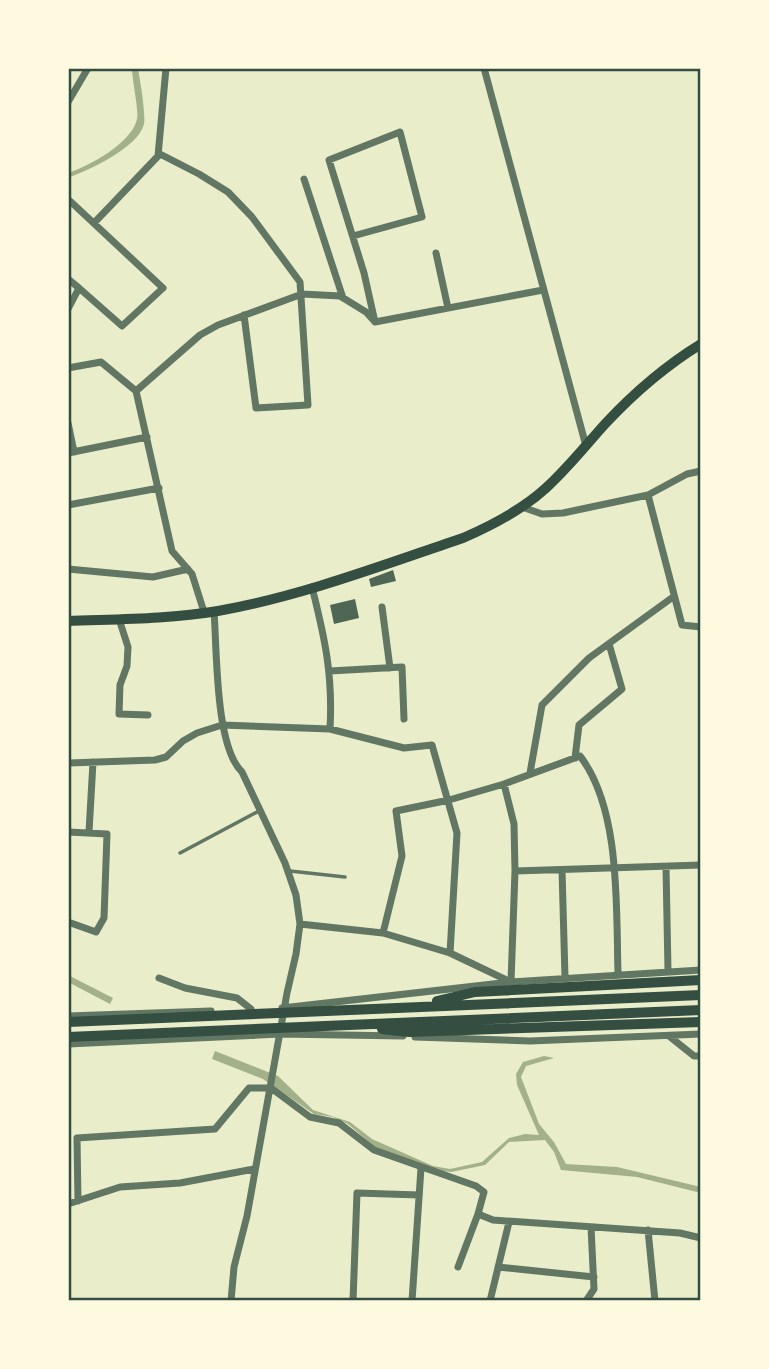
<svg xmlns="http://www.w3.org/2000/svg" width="769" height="1369" font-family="'Open Sans',sans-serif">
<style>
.water{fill:#a3b18a}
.building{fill:#4f6655}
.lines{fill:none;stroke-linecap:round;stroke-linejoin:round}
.service{stroke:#617663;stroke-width:3.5}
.minor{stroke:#617663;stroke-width:7}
.trunk{stroke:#344e41;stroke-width:10}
.neatline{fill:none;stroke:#344e41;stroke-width:2.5}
</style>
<rect width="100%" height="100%" fill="#e9edc9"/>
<path class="water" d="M132,68H138C140,80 146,115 144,124C138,148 89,170 68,178V173C89,166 132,143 137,119C139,109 132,81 132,68Z
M68,975L113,998L110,1004L68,982Z
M215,1051L278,1076L313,1110L350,1122L372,1139L433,1166L450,1169L482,1162L509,1138L525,1134L539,1135L517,1085L516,1074L523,1062L544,1056L554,1058L526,1066L521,1077L539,1124L554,1142L566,1164L617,1167L701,1187V1193L637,1177L561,1170L554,1152L545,1140L509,1142L485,1165L451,1172L434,1170L375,1147L348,1124L333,1117L314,1114L263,1079L212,1059Z"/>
<path class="building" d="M393,570L396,581L371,587L369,579Z
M355,599L359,618L334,624L330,605Z"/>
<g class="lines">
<path class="service" d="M180,853L259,811
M290,871L345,877"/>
<path class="minor" d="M484,68L586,446
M68,102L88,68
M158,156L166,68
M304,179L343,298
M68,201H70L163,288L122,326L79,288L68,309
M94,223L160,154L199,174L228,192L252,217L300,282L308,405L256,408L244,315
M353,236L422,217L400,132L329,160L364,273L375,322
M436,253L448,308
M68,279L79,288
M68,368L101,362L136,391L172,551L192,574L204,612
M136,391L200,335L218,325L302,294L340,296L366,312L375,322L543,290
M68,423L74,452
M68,453L147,437
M648,495L687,474L701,471
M68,505L159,488
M522,507L542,514L563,513L648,495L682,625L701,627
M68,569L153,577L188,569
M312,587C325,639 333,675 330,729
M382,607L390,668
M214,611C217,650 215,746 242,772L285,863L296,895L300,924L296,954L287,993L247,1216L234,1267L231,1301
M119,619L128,647L127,666L120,685L119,714L148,715
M330,671L402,667L404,719
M575,758L579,725L622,689L609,644
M69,763L155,760L166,757L183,741L197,733L222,725L330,729L404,748L432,745L457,833L450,953
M530,773L542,705L589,658L673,597
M68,832L107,834L104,918L96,932L68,922
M89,832L93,762
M666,867L668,971
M562,870L565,977
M515,871L701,865
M300,924L383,933L450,953L511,982L515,871L514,824L504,784
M383,933L402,856L396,811L449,800L504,784L580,756C621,809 616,908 618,973
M159,978L185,988L237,998L251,1009
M282,1008L511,982L701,970
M68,1016L211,1011
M669,1036L694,1056H701
M415,1037L530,1041L701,1034
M68,1044L280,1034L403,1036
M78,1201L77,1138L215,1129L249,1088H271L310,1117L339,1123L374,1150L476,1186L484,1192L478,1214L493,1220L680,1233L701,1238
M68,1204L120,1187L180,1183L254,1169
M648,1230L655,1301
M458,1267L478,1214
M498,1267L594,1277
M353,1301L357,1193L419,1195
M412,1301L421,1168
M490,1301L509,1222
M586,1301L594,1289L591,1227"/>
<path class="trunk" d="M68,621C118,619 169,619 218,611C302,596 383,565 463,538C493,525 522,510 546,488C568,468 586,445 605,424C633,394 665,366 701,344
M437,1001L475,992L701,980
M68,1022L701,995
M382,1029L409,1032L701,1022
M68,1037L701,1010"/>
</g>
<rect width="769" height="1369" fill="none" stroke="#fefae0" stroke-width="140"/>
<rect x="70" y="70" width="629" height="1229" class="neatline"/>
</svg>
